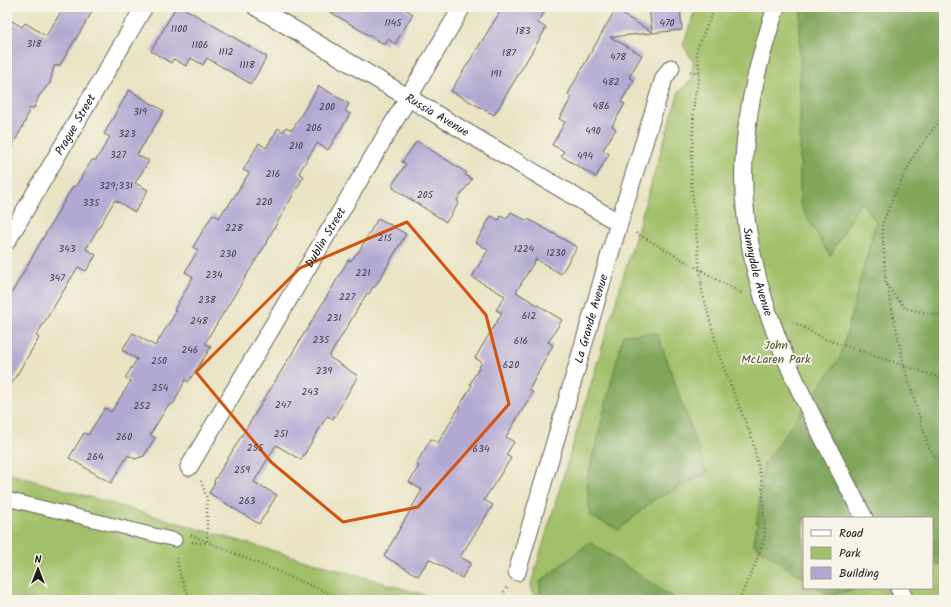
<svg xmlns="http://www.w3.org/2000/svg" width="951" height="607" font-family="Kalam,sans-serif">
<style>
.green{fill:#a0bf67;stroke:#5e6e42;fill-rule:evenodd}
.forest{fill:#80a65c;stroke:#4e613c}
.building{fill:#b1a8d2}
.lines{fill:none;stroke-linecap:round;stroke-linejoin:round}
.pedestrian-casing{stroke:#646256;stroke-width:15}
.minor-casing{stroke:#646256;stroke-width:19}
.path{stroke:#646256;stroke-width:2.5;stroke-dasharray:1 3;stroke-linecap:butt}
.pedestrian{stroke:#fff;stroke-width:13}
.minor{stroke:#fff;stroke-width:17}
.marked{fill:none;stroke:#d4530e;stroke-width:3;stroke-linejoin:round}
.labels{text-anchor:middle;stroke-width:3.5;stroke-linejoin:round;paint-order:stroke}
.number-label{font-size:10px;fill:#413f4a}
.street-label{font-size:12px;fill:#1c1c1c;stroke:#f7f3e8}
.park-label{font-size:12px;fill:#4a5536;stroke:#f7f3e8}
</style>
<rect width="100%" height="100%" fill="#f7f3e8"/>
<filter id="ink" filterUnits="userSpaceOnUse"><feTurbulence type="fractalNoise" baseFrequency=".025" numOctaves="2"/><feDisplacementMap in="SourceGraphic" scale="8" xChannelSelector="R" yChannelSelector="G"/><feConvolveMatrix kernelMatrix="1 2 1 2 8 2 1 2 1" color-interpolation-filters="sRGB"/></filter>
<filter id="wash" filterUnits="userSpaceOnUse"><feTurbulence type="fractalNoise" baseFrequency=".012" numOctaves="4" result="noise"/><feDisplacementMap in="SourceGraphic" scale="16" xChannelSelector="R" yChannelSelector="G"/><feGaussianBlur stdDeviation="0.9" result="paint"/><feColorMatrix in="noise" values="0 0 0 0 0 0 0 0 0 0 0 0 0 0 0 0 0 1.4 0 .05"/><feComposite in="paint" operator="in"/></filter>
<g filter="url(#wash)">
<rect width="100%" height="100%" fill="#e9e3c3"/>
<path class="green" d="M696,7H944V600H534L531,584L679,91L692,80L693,61L683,45ZM804,518H932V588H804Z
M7,473L442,600H7Z"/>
<path class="forest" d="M802,7H944V563L932,566V518H804V579L754,545L764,464L840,358L876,221L861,202L830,256L800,205V18Z
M657,333L707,473L652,501L619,530L590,516L587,480L623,335Z
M590,542L676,600H540V582Z
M818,588H858L830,596Z"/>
<g id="blocks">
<path class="building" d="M64,7H95L60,65L54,66L50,83L39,96L34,108L29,109L25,122L7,156V18L22,27L25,23L46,36Z
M176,7H182L267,57L251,84L207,58L203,65L191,58L186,66L176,60L173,59L171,63L151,51Z
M322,7H402L413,14L395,44L388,39L385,45Z
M503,7H547L538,23L546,28L494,115L451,91Z
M649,7H680L682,30L610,37L642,55L629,77L634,80L621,102L625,104L612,126L616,129L603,150L609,154L596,177L561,156L564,151L552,145L565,122L559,119L572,97L568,94L580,72L615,10L652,32Z
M319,86L349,104L345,111L350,114L328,150L317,143L299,173L304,176L269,237H270L205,343L211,347L188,382L185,380L174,403L167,407L150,435L155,438L144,456L135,459L128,455L111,483L69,458L84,433L88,435L105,408L111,412L131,381L125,378L137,359L122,350L133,333L155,346L176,312L174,310L193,277L185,272L198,250L193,247L213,214L219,218L226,207L227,208L249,173L243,170L259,143L266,148L278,128L283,132L286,127L292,130Z
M129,90L164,111L137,155L149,161L135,183L148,190L135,212L115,200L86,249L96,255L86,271L78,267L36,336L39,338L7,391V301L73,186L75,187L92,160H96L110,137L104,134Z
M417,141L467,173L465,175L472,179L457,200L459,203L446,222L393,188L394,186L392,185L406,164L402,162Z
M511,212L527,221L528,219L577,247L561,274L536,259L516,292L562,320L548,342L553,345L529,390L533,392L506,437L514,442L506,455L511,458L484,500L493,505L460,557L471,563L462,578L429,559L418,576L384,556L422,490L409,482L419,466L416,464L431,439L438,443L472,385L470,384L482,362L475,358L502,313L496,310L505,296L472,277L488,250L476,242L491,216L499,220L501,216L506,219Z
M378,218L406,234L375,287H373L369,294L367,293L329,357L358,376L333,419L327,416L301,460L276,445L254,482L277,495L259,524L209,493L215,482L214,481L332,288L348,260L351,261L357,253H358Z"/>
</g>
</g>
<g filter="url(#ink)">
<use href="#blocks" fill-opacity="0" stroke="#646256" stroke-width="1"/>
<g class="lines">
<g class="pedestrian-casing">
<path id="pedestrian" d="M7,499L175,540"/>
</g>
<g class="minor-casing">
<g id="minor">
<path id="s1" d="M256,7L619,223"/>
<path id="s2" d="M776,7C761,53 749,97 745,146C732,281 806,402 864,518"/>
<path id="s3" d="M7,241L144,7"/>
<path id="s4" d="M189,467L462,7"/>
<path id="s5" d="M517,572L619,223L664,78L671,68"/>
<path d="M899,588L905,600"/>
</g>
</g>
<path class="path" d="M715,7L696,51L700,73L694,101L691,182L702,291L721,361L752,438L762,483L765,537L754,567L739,600
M931,7L944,14
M690,71L700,73
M944,114L915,154L895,193L882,224L886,284L905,308L944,317
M636,233L741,293
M887,285L904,366L929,448L944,471
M793,322L825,339L944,379
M201,481L207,499V543
M191,535L331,594L340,600
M192,542L205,543
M177,558C178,573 184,587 192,600
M504,600V592L507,587"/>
<use href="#pedestrian" class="pedestrian"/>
<use href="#minor" class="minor"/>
</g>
</g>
<path class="marked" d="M407,222L486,315L509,404L418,507L343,522L271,462L196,372L300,268Z"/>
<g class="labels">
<g class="number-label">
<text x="393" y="26">1145</text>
<text x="667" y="26">470</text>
<text x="179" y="32">1100</text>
<text x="523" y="34">183</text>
<text x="34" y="47">318</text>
<text x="200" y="48">1106</text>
<text x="226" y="55">1112</text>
<text x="509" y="56">187</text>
<text x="618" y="60">478</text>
<text x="247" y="68">1118</text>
<text x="496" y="77">191</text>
<text x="611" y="85">482</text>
<text x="601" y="109">486</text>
<text x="327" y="110">200</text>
<text x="140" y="115">319</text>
<text x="314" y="131">206</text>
<text x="593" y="134">490</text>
<text x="127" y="137">323</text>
<text x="296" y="149">210</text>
<text x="118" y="158">327</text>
<text x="585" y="159">494</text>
<text x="273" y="177">216</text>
<text x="116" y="189">329;331</text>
<text x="425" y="198">205</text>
<text x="264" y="205">220</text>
<text x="91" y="206">335</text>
<text x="234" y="231">228</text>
<text x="385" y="241">215</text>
<text x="67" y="252">343</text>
<text x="524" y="252">1224</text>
<text x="556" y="256">1230</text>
<text x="228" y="257">230</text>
<text x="363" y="276">221</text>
<text x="214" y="278">234</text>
<text x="57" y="281">347</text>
<text x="347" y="300">227</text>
<text x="207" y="303">238</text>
<text x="529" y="319">612</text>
<text x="334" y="321">231</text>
<text x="199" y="324">248</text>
<text x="321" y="343">235</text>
<text x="521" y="344">616</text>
<text x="190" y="353">246</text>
<text x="159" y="364">250</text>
<text x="511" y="368">620</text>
<text x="324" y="374">239</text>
<text x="160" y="391">254</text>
<text x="310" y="395">243</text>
<text x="283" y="408">247</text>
<text x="142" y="409">252</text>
<text x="281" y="437">251</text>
<text x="124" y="440">260</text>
<text x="255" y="451">255</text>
<text x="481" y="452">634</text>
<text x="95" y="460">264</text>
<text x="242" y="473">259</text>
<text x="247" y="504">263</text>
</g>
<g class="street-label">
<text dy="4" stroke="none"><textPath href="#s1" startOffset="211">Russia Avenue</textPath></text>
<text dy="4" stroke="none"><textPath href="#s3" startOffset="135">Prague Street</textPath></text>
<text dy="4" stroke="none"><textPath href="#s4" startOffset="267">Dublin Street</textPath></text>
<text dy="4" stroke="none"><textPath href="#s2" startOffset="270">Sunnydale Avenue</textPath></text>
<text dy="4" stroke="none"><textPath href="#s5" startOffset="264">La Grande Avenue</textPath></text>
</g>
<g class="park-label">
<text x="776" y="349">John<tspan x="776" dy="14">McLaren Park</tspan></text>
</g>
</g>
<rect width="951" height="607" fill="none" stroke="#f7f3e8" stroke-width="24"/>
<rect x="803" y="517" width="130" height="72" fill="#f7f3e8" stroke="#9f9d96"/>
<rect x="811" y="530" width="20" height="6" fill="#ffffff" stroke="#9f9d96"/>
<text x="839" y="537" font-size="12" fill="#1c1c1c">Road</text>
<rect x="811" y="547" width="20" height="12" fill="#a0bf67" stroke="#9f9d96"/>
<text x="839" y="557" font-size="12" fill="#1c1c1c">Park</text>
<rect x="811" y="567" width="20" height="12" fill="#b1a8d2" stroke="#9f9d96"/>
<text x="839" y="577" font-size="12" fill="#1c1c1c">Building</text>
<g transform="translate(38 569)" stroke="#f7f3e8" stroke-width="3" paint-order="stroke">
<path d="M0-3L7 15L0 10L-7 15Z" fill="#1c1c1c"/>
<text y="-6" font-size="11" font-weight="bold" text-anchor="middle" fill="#1c1c1c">N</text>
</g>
</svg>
